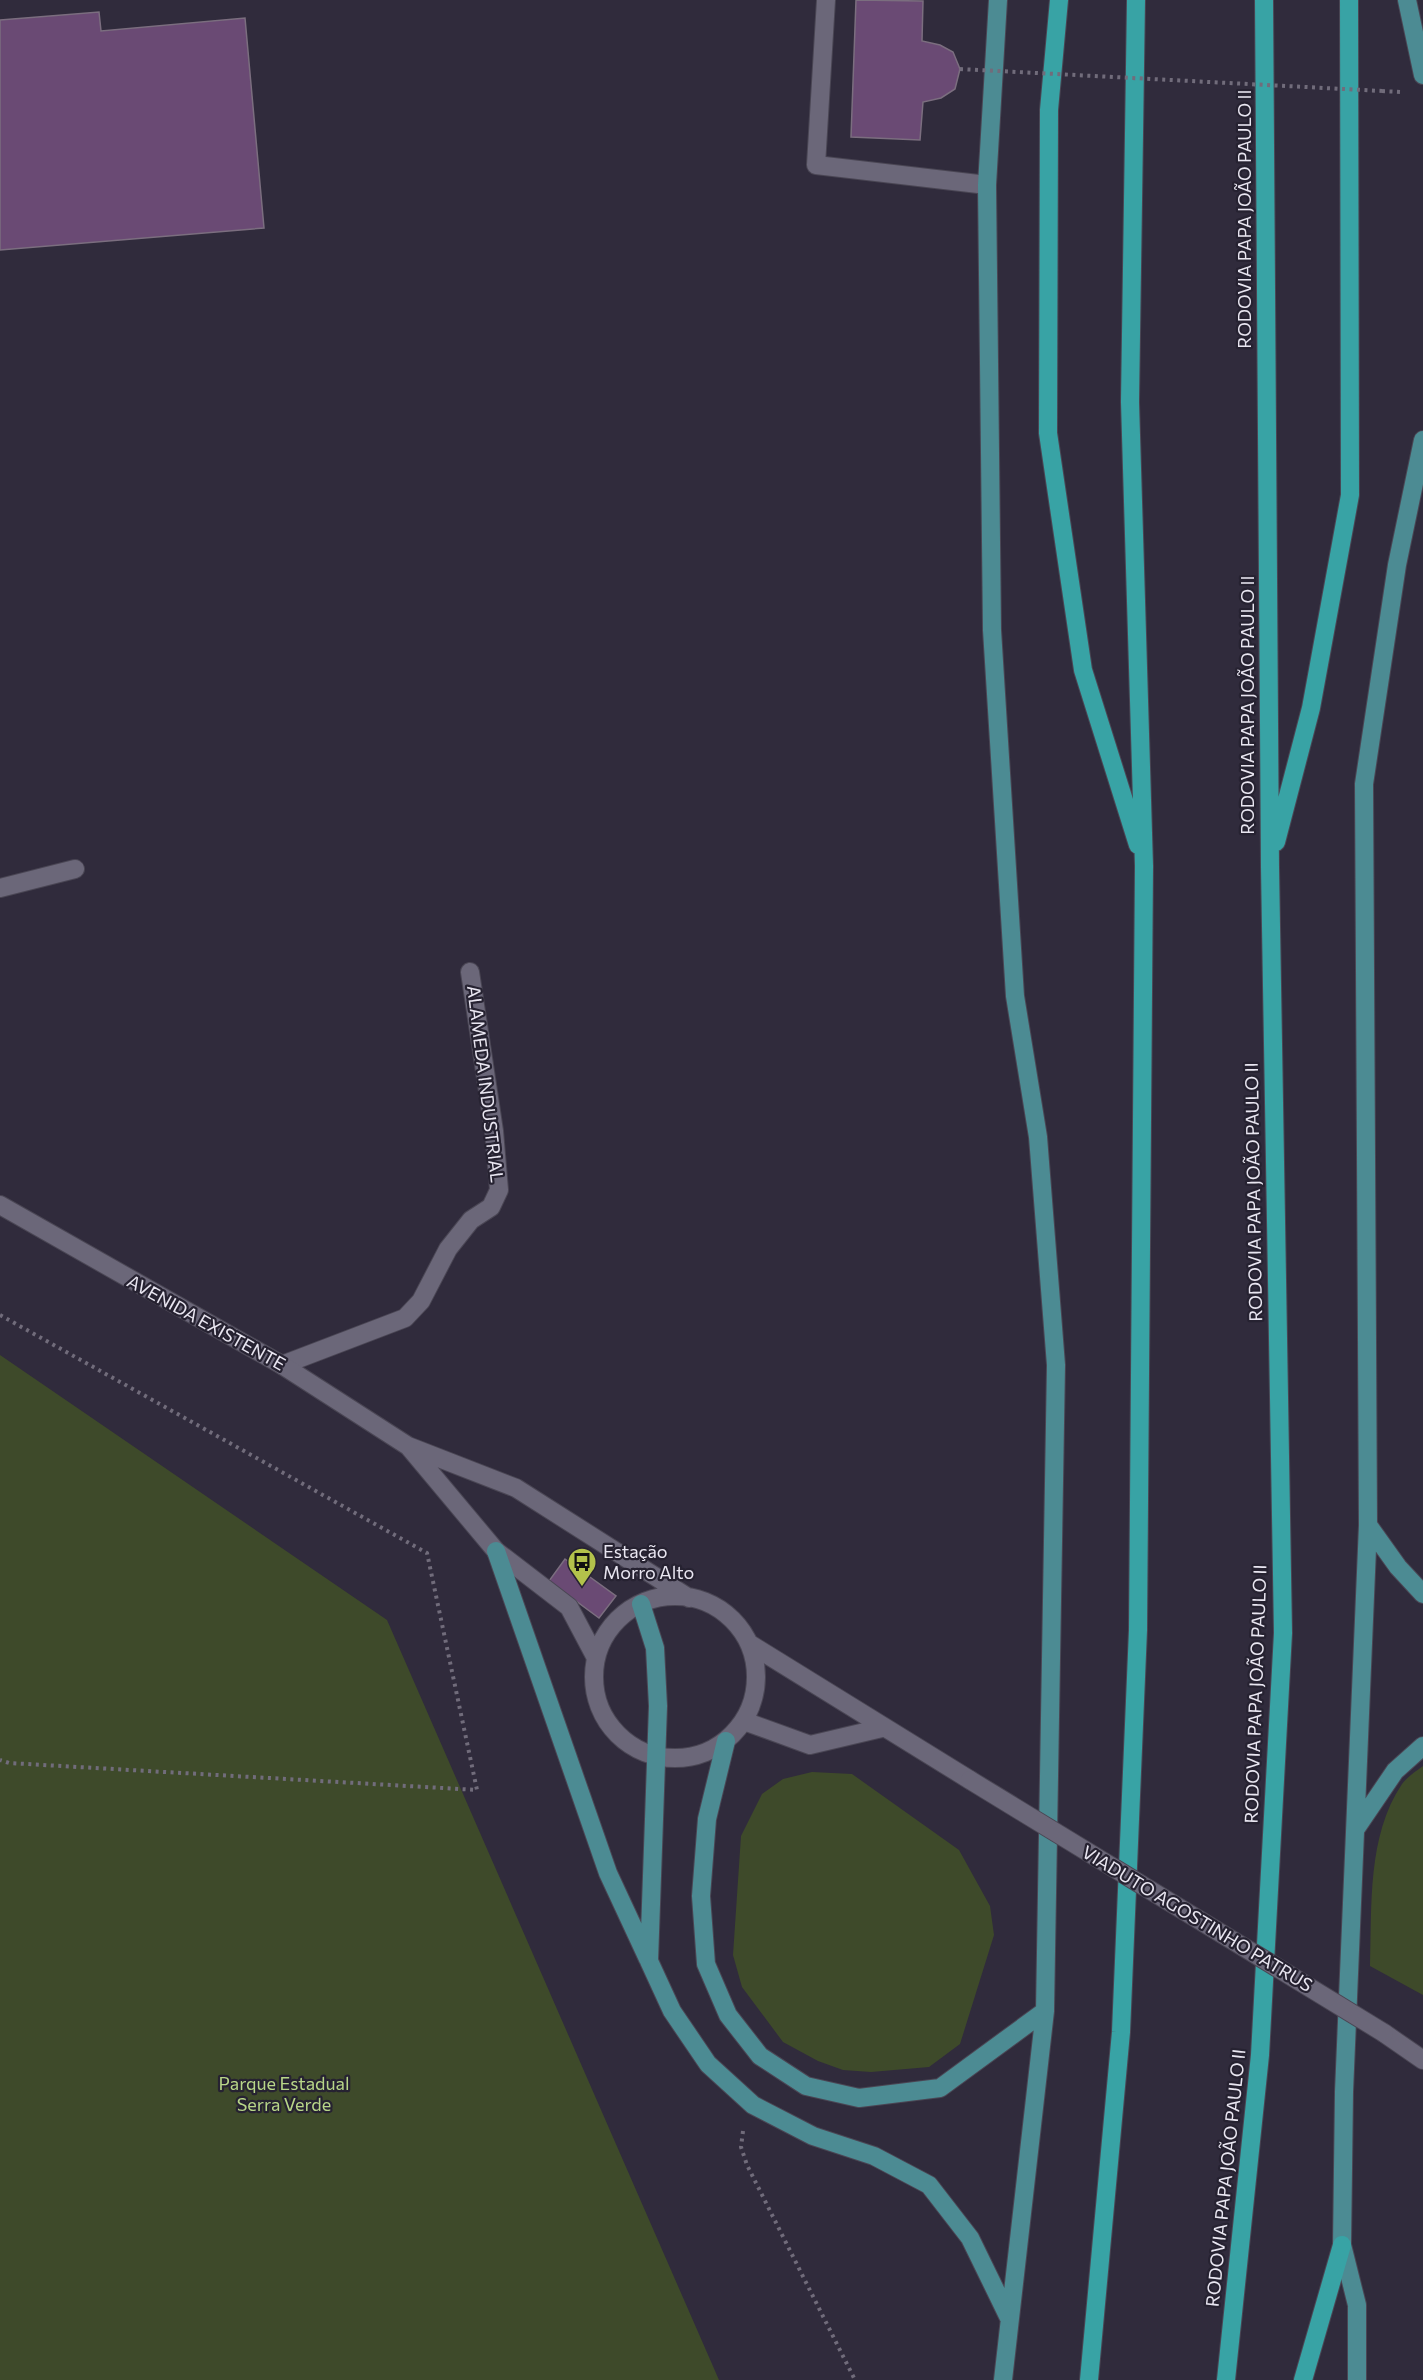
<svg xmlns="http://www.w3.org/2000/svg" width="1423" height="2380" font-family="Commissioner,sans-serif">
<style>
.green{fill:#3e4a2a}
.building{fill:#6a4a74;stroke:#7b6e7f;stroke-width:1.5}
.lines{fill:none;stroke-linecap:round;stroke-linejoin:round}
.service-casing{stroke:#4a4654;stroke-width:20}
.minor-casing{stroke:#4a4654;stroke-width:20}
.tertiary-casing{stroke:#4a4654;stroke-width:20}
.primary-casing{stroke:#4a4654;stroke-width:20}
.motorway-casing{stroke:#4a4654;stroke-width:20}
.path{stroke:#716c7b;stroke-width:4;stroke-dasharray:3 4.5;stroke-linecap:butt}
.service{stroke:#6b6779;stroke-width:18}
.minor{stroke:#6b6779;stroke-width:18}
.tertiary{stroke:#6b6779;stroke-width:18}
.primary{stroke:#4c8b93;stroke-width:18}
.motorway{stroke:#38a3a5;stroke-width:18}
.tertiary-bridge-casing{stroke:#4a4654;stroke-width:20;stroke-linecap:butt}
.path-bridge{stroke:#716c7b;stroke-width:4;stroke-dasharray:3 4.5;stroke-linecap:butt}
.tertiary-bridge{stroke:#6b6779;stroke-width:18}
.labels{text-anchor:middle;stroke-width:4.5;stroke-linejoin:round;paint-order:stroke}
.street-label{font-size:18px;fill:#e9e6f1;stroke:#262231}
.poi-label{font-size:18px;fill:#e9e6f1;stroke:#262231;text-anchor:start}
.park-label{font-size:18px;fill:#b8d688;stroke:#262231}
</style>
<rect width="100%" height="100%" fill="#302b3c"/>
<path class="green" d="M0,1355L387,1620L719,2380H0Z
M1423,1766V1995L1370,1966C1372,1906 1367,1836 1402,1784C1407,1777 1416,1771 1423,1766Z
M812,1772L852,1774L959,1850L990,1906L994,1935L960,2044L929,2067L871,2072L843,2070L818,2061L783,2042L742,1987L733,1955L741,1836L762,1794L783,1779Z"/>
<path class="building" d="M856,0L923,1L922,41L940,45L953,52L960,69L955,89L941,98L923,102L920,140L851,137Z
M99,12L101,31L245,18L264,228L0,250V20Z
M565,1559L616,1596L599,1618L549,1581Z"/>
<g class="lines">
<g class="service-casing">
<path id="service" d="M826,0L816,165L987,185"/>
</g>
<g class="minor-casing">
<path id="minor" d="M0,888L75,869
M282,1365L405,1318L421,1301L448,1249L471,1220L491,1207L499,1190L494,1131L470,972"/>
</g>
<g class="tertiary-casing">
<path id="tertiary" d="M0,1205L282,1365L408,1446L516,1488L689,1598
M409,1447L496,1551L569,1607L596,1658
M594 1677a81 81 0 1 1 162 0a81 81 0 1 1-162 0Z
M750,1644L970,1780
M744,1721L810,1745L882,1728
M1384,2033L1423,2060"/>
</g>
<g class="primary-casing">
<path id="primary" d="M998,0L987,185L992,630L1015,996L1038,1137L1056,1365L1045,2011L1003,2380
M1407,0L1423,75
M1368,1525L1398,1567L1423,1594
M496,1551L608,1873L648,1959
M641,1604L655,1648L658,1706L649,1961L672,2011L708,2064L753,2105L813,2136L874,2156L929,2185L970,2238L1009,2318
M726,1741L707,1819L701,1896L706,1964L728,2015L760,2056L806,2086L859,2098L940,2088L1045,2011
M1357,1827L1395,1771L1423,1746
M1357,2380V2305L1342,2245L1344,2092L1368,1525L1364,784L1397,565L1423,440"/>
</g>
<g class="motorway-casing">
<path id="motorway" d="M1059,0L1049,110L1048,433L1083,670L1138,845
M1276,842L1311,708L1350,495L1349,0
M1089,2380L1121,2032L1138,1630L1144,866L1130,402L1136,0
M1226,2380L1260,2055L1283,1633L1270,867L1264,0
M1303,2380L1342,2245"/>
</g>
<path class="path" d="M1382,91L1401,92
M0,1315L427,1553L477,1790L9,1763L0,1760
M743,2131L741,2147L747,2165L855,2380"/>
<use href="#service" class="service"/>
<use href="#minor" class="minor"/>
<use href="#tertiary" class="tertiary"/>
<use href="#primary" class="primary"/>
<use href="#motorway" class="motorway"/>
<g class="tertiary-bridge-casing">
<path id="tertiary-bridge" d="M970,1780L1384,2033"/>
</g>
<path class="path-bridge" d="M960,69L1382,91"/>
<use href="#tertiary-bridge" class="tertiary-bridge"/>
</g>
<defs>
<g id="bus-pin" transform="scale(1.5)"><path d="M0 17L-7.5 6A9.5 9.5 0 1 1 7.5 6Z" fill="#b3c24b" stroke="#262231"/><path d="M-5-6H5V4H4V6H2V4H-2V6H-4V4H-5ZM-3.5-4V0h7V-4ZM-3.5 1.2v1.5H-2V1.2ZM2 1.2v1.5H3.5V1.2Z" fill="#111"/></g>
</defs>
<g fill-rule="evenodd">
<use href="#bus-pin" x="582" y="1562"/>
</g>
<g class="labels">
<g class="street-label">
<text transform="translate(1245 219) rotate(-90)" y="6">RODOVIA PAPA JOÃO PAULO II</text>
<text transform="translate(1248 705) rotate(-90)" y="6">RODOVIA PAPA JOÃO PAULO II</text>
<text transform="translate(485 1084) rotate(83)" y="6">ALAMEDA INDUSTRIAL</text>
<text transform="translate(1254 1192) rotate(-91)" y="6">RODOVIA PAPA JOÃO PAULO II</text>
<text transform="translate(206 1323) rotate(29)" y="6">AVENIDA EXISTENTE</text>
<text transform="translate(1256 1694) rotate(-88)" y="6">RODOVIA PAPA JOÃO PAULO II</text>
<text transform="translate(1197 1919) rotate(31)" y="6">VIADUTO AGOSTINHO PATRUS</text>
<text transform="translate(1226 2178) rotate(-84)" y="6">RODOVIA PAPA JOÃO PAULO II</text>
</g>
<g class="poi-label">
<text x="603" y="1558">Estação<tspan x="603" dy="21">Morro Alto</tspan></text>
</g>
<g class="park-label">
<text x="284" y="2090">Parque Estadual<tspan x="284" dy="21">Serra Verde</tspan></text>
</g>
</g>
</svg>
